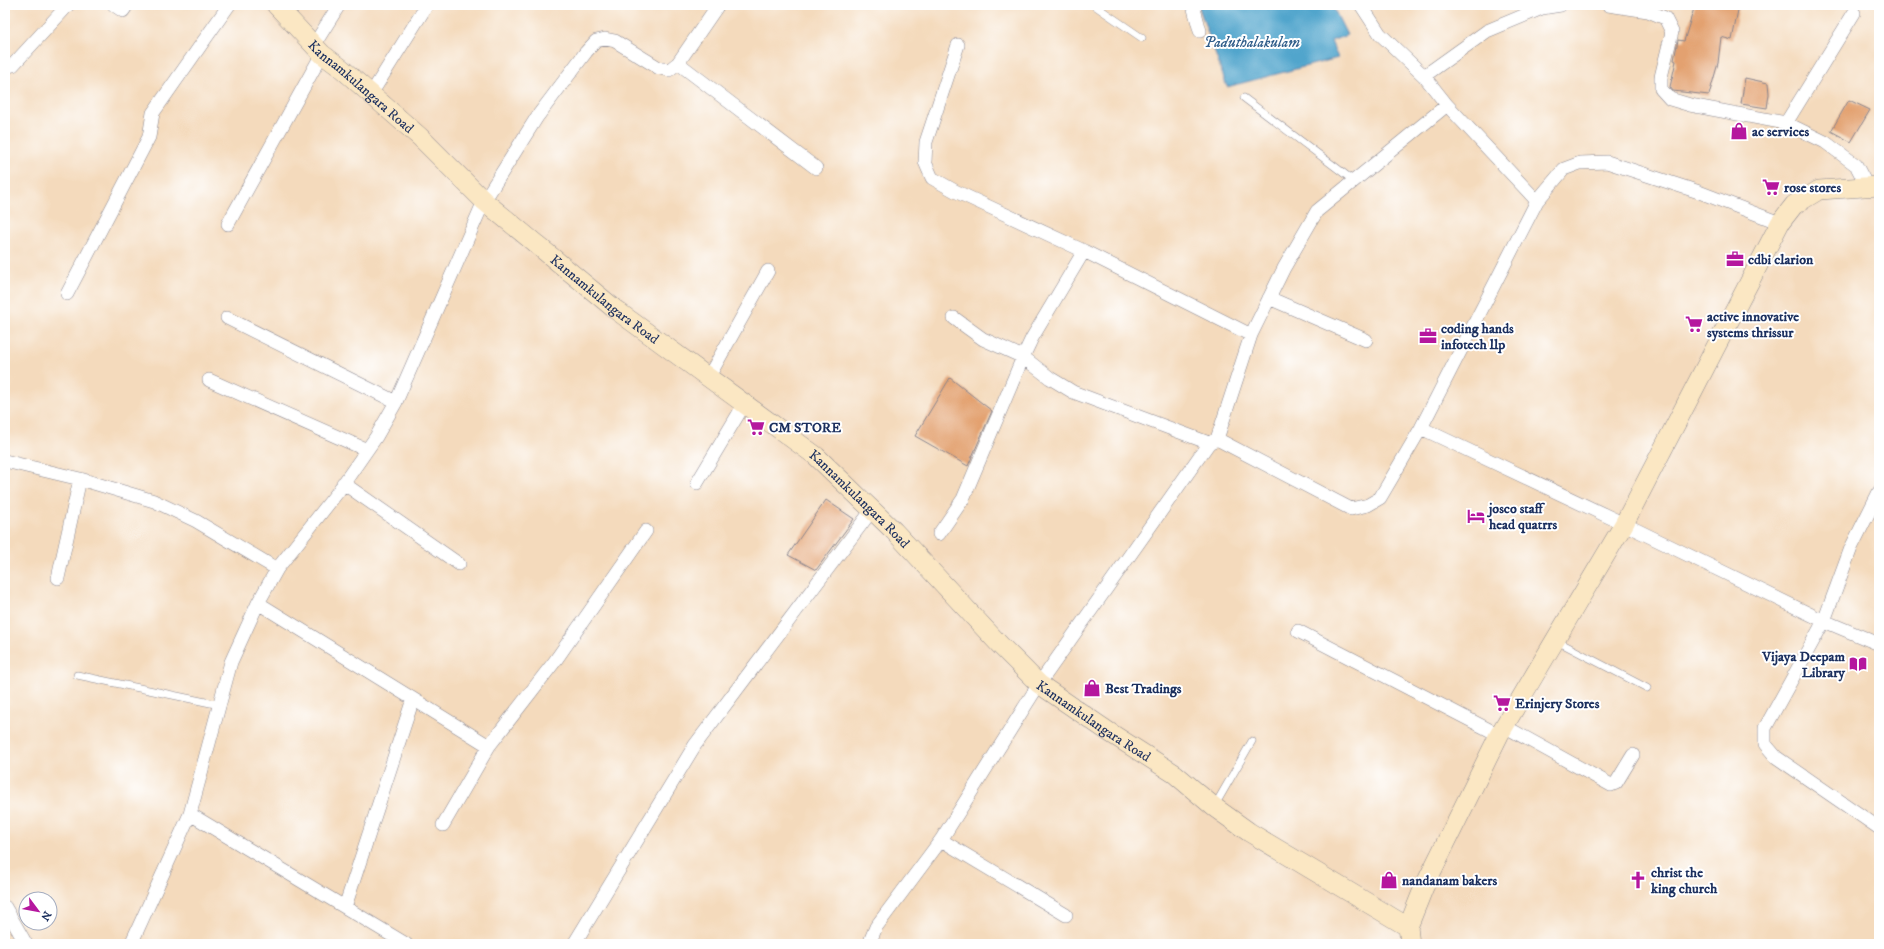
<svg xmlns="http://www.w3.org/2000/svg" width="1884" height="949" font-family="'IM FELL DW Pica',serif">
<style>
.water{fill:#51a5cc;stroke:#366a95}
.building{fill:#e3a16f}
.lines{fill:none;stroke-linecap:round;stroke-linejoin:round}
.lane-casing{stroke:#88848d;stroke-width:8}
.street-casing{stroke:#88848d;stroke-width:14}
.secondary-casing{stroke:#88848d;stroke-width:20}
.lane{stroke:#fff;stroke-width:7}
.street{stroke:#fff;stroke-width:13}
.secondary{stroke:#fbe7c3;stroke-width:19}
.labels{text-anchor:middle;stroke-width:4;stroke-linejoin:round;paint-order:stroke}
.street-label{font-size:14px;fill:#1b2f5e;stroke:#fff}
.poi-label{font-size:14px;font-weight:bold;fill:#1b2f5e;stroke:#fff;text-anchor:start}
.water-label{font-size:15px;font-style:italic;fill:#315e8a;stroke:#fff}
</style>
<rect width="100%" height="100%" fill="#fff"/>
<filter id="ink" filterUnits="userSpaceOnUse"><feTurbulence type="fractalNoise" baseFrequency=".025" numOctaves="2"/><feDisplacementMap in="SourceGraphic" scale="8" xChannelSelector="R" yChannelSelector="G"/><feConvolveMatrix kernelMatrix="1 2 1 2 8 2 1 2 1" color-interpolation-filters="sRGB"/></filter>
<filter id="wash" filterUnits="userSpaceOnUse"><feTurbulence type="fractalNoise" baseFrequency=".012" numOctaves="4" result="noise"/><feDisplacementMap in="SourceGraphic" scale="16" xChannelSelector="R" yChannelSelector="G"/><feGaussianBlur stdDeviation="0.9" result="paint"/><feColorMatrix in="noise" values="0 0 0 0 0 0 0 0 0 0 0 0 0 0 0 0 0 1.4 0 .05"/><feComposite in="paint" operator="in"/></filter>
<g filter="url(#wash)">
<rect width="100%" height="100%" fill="#f4dabc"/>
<path class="water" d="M1198,5H1332L1347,35L1331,41L1338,58L1227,87Z"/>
<g id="blocks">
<path class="building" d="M1695,5H1739L1732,40L1721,37L1718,63L1709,95L1673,91L1670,87L1676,61L1674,60L1678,40L1684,41Z
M1745,78L1768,83L1769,94L1767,108L1741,104Z
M1849,100L1870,110L1851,142L1831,131Z
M950,378L992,411L968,466L915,436Z
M826,500L854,519L816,570L788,555Z"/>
</g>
</g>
<g filter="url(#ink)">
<use href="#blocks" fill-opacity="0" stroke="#88848d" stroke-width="1"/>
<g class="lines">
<g class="lane-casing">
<path id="lane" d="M1094,5L1142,38
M1244,98L1354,181
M1555,640L1647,688
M77,675L220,705
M1214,807L1252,741"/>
</g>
<g class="street-casing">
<path id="street" d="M114,5L123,11L127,5
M1193,5L1200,31
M1361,5L1380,34L1424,76L1447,105L1537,201L1564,169L1580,163L1607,162L1699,192L1780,223
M1608,5L1648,11L1665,18L1672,32L1661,77V89L1670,99L1690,105L1786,123L1825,142L1856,165L1867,186
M314,45L339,5
M958,45L926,142L925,162L932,178L955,191L1084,251L1251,335L1217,439
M678,63L816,168
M5,67L13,65L68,5
M1424,76L1487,31L1542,8L1561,5
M371,94L427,5
M1786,123L1854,13
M228,224L322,54
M1084,251L1032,338L1023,357L1050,378L1073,392L1209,443
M67,294L149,137L153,113L229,5
M1269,298L1366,340
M227,318L396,402
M1251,335L1284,268L1317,211L1447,105
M708,378L768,271
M209,380L367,450
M1421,428L1624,524L1824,621L1879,644
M5,461L80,479L154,501L196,521L277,569
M343,483L459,564
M697,483L745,403
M1879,492L1851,548L1824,621L1765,728V744L1776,757L1879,828
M939,534L963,499L1023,357L983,339L954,318
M58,578L80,479
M258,603L489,746L443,825
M1298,631L1499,735
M1504,726L1611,785L1616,783L1633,755
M489,746L555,661L646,531
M190,814L406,944
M941,840L1066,915
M5,907L26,944
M345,907L413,699
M131,944L190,814L231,662L258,603L277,569L337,493L376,437L396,402L484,201L537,117L586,52L596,41L605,39L615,41L659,68L669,70L678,63L718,5
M574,944L695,745L872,510
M873,944L871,939L876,927L941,840L1039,684L1209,443L1217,439L1351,509L1368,505L1380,498L1421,428L1537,201"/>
</g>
<g class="secondary-casing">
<g id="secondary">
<path id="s1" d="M276,5L322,54L341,68L420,137L484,201L616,310L816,456L894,531L1000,645L1039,684L1109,732L1175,774L1214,807L1249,832L1408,927"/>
<path d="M1410,944L1408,927L1424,887L1499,735L1624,524L1780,223L1794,205L1819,190L1879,186"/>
</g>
</g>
<use href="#lane" class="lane"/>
<use href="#street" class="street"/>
<use href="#secondary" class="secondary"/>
</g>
</g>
<defs>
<g id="shop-bare" transform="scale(1.38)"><path d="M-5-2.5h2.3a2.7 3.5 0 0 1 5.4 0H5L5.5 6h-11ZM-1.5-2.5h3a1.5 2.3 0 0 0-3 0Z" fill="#b5179e" stroke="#fff" stroke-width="2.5" paint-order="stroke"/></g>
<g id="supermarket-bare" transform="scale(1.38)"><path d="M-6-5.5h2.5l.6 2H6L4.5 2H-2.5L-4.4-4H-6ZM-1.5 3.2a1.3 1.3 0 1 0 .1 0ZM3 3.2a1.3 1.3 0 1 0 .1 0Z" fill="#b5179e" stroke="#fff" stroke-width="2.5" paint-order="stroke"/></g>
<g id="office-bare" transform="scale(1.38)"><path d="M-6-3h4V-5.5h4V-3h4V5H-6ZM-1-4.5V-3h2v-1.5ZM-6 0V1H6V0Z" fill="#b5179e" stroke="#fff" stroke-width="2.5" paint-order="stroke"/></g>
<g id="hotel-bare" transform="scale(1.38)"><path d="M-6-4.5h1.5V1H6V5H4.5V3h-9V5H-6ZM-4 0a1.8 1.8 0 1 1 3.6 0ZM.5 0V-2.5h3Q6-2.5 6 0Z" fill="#b5179e" stroke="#fff" stroke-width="2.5" paint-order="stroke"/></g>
<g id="library-bare" transform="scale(1.38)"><path d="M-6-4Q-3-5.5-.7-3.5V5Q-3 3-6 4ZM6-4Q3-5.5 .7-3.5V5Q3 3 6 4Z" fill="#b5179e" stroke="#fff" stroke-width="2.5" paint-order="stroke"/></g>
<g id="church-bare" transform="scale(1.38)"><path d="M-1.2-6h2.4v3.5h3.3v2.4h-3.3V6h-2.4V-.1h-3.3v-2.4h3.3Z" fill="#b5179e" stroke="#fff" stroke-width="2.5" paint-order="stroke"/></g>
</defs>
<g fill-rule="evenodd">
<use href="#shop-bare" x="1739" y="131"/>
<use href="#supermarket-bare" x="1771" y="187"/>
<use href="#office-bare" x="1735" y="259"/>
<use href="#supermarket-bare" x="1694" y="324"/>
<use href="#office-bare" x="1428" y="336"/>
<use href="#supermarket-bare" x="756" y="427"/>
<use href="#hotel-bare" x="1476" y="516"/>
<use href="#library-bare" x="1858" y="664"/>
<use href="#shop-bare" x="1092" y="688"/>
<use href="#supermarket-bare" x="1502" y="703"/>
<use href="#shop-bare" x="1389" y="880"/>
<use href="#church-bare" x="1638" y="880"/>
</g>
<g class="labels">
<g class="street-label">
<text dy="5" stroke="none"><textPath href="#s1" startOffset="118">Kannamkulangara Road</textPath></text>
<text dy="5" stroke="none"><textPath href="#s1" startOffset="442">Kannamkulangara Road</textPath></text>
<text dy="5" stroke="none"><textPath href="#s1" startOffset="766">Kannamkulangara Road</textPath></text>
<text dy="5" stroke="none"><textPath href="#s1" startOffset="1090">Kannamkulangara Road</textPath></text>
</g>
<g class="poi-label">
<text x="1752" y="136">ac services</text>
<text x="1784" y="192">rose stores</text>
<text x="1748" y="264">cdbi clarion</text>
<text x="1707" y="321">active innovative<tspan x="1707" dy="16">systems thrissur</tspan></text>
<text x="1441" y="333">coding hands<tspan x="1441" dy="16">infotech llp</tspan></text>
<text x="769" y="432">CM STORE</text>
<text x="1489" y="513">josco staff<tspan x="1489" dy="16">head quatrrs</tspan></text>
<text x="1845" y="661" text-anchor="end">Vijaya Deepam<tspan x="1845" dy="16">Library</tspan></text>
<text x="1105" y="693">Best Tradings</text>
<text x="1515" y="708">Erinjery Stores</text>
<text x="1651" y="877">christ the<tspan x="1651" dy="16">king church</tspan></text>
<text x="1402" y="885">nandanam bakers</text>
</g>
<g class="water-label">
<text x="1252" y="47">Paduthalakulam</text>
</g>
</g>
<rect width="1884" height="949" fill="none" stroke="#fff" stroke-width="20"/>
<g transform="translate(38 911) rotate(122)"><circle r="19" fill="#ffffff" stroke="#a4acbf"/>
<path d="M0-3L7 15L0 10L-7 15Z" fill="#b5179e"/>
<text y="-6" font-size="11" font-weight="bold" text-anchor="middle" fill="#1b2f5e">N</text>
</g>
</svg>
